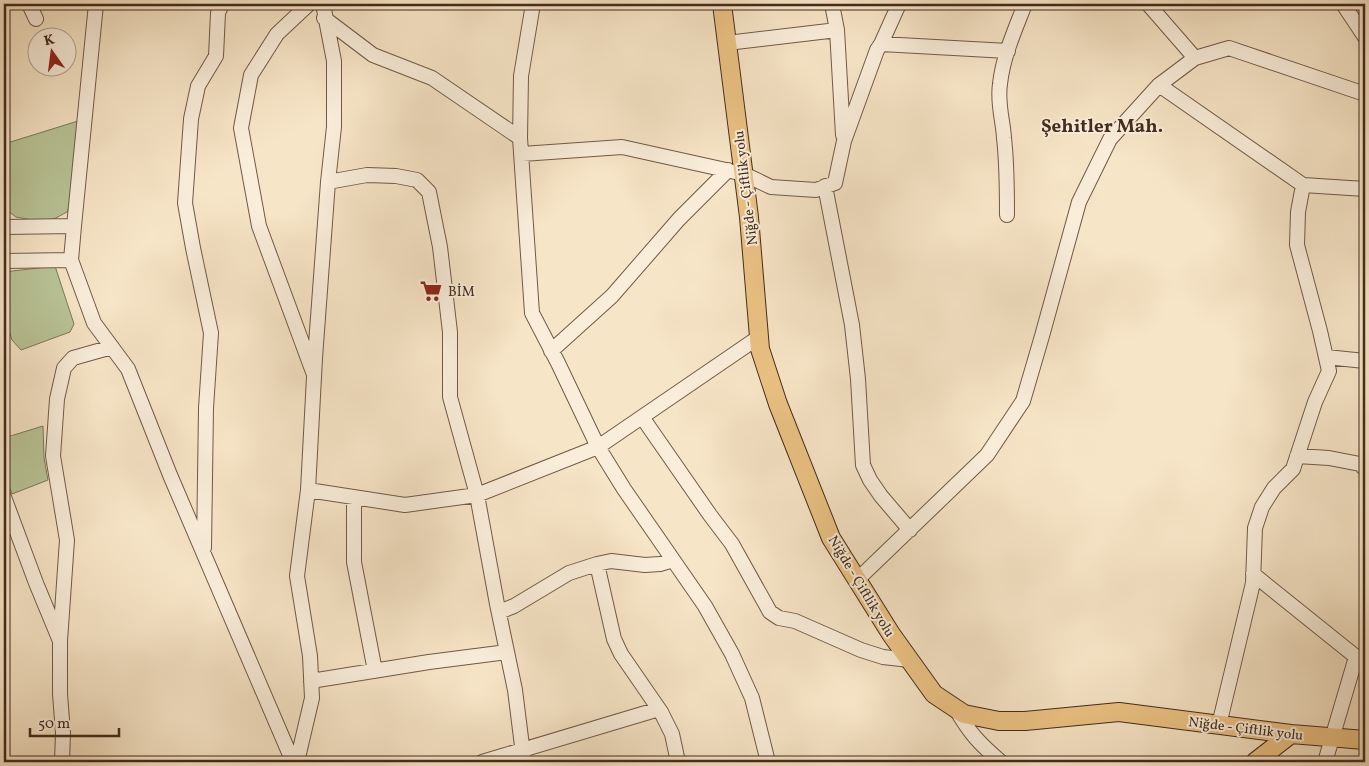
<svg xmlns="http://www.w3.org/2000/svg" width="1369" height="766" font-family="Vollkorn,serif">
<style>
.green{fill:#b9c598;stroke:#7e785a}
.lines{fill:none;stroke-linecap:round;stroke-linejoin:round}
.minor-casing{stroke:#705a47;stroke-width:16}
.major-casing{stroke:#432b1c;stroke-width:20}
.minor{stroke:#faeedb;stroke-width:14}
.major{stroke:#ecc284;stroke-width:18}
.labels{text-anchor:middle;stroke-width:4;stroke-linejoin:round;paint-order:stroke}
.street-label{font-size:14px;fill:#432b1c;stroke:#faeedb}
.poi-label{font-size:14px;fill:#432b1c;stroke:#faeedb;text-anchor:start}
.district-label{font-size:19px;font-weight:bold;fill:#432b1c;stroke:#faeedb}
</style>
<rect width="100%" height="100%" fill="#f7e5c7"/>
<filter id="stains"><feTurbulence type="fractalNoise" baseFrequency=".004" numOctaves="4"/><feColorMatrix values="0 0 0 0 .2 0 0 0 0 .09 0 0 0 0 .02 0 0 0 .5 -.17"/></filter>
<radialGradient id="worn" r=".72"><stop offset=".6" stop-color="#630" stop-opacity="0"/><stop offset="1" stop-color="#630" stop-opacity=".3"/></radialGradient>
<path class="green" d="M78,121L73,198L67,212L52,220H32L16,217L4,208V144Z
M55,266L74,324L70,332L21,350L12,340L4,314V272Z
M43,426L44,458L48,480L12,494L4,472V438Z"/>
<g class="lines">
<g class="minor-casing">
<path id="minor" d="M29,4L36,19
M96,4L74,226L71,260L94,323L128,369L170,475L293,762
M309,4L277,34L251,75L241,128L259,226L313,372
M533,4L521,76L520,138L532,313L558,363L598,447L624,489L705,606L732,654L752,698L768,762
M832,4L837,30L843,135
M1148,4L1195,58
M1343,4L1365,37
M324,18L373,55L432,78L520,138
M727,43L837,30
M881,44L1008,51
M1159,85L1303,185L1365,189
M522,154L622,147L744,174L771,187L816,190L835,183L844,141L877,50L881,44L899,4
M328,182L367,175L396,176L417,180L429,192L440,247L450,332V397L477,495L497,604L515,690L524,762
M825,186L852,325L858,379L863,465L870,480L881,496L910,530
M1007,215C1007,189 1007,164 1004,138C1003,120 997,103 1000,84C1003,56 1015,30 1025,4
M4,227L74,226
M4,261L71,260
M551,351L612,296L679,219L728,170
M1326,357L1365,361
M642,417L710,515L732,544L770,612L779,618L795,621L861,650L883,657L910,660
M1297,456L1329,458L1360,464L1365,469
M308,490L405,505L477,495L598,447L759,337
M4,497L36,583L60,641V694L63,733L62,762
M354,497V562L375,671
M204,548L206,408L211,333L193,248L185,203L191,119L198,86L216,56L218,13L222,4
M597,564L614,639L621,654L661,712L672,734L678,762
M1253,574L1365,664
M857,580L987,455L1023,401L1042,336L1079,202L1110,139L1159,85L1195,58L1229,48L1365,94
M499,612L514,606L569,573L597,564L611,561L645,565L660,564L673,560
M60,641L67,540L53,456L57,399L64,368L73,358L112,347
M311,681L429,662L507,652
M956,709C969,733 981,745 1001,762
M1219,725L1253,583L1255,528L1262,507L1274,488L1293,469L1315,402L1329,371L1320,331L1297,245L1298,212L1303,185
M297,762L312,698L310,656L297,576L308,490L315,358L328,182L334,127V61L323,4
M482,762L659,709
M1325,762L1356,657"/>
</g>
<g class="major-casing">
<path id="major" d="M722,4L749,217L760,349L778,404L831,538L891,634L934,694L964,714L999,721H1025L1119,712L1291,734L1365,740
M1255,762L1291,734"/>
</g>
<use href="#minor" class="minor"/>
<use href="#major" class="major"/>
</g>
<defs>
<g id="supermarket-bare" transform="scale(1.725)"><path d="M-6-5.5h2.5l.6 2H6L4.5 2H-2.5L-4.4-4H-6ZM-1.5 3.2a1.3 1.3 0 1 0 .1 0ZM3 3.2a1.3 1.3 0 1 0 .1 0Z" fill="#8f2418" stroke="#faeedb" stroke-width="2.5" paint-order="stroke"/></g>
</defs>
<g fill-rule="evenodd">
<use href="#supermarket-bare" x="431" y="291"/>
</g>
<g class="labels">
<g class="street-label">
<text transform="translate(745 188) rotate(-97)" y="5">Niğde - Çiftlik yolu</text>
<text transform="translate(862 586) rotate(59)" y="5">Niğde - Çiftlik yolu</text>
<text transform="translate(1246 728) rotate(7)" y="5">Niğde - Çiftlik yolu</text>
</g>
<g class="poi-label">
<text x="448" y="296">BİM</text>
</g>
<g class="district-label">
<text x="1102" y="132">Şehitler Mah.</text>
</g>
</g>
<rect width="1369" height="766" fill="none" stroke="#f7e5c7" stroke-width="20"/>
<rect x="5" y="5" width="1359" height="756" fill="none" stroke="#432b1c" stroke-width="2.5"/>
<rect x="10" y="10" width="1349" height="746" fill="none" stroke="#432b1c"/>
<g transform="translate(52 52) rotate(346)"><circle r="24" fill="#faeedb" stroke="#b1a08f"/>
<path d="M0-4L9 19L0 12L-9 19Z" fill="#8f2418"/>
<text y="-8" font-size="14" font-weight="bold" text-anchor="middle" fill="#432b1c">K</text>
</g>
<path d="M30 728v8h89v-8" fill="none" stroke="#432b1c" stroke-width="2.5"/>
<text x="38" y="728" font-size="15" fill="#432b1c" stroke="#faeedb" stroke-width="4" paint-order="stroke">50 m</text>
<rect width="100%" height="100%" filter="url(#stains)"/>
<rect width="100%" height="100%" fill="url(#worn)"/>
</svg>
